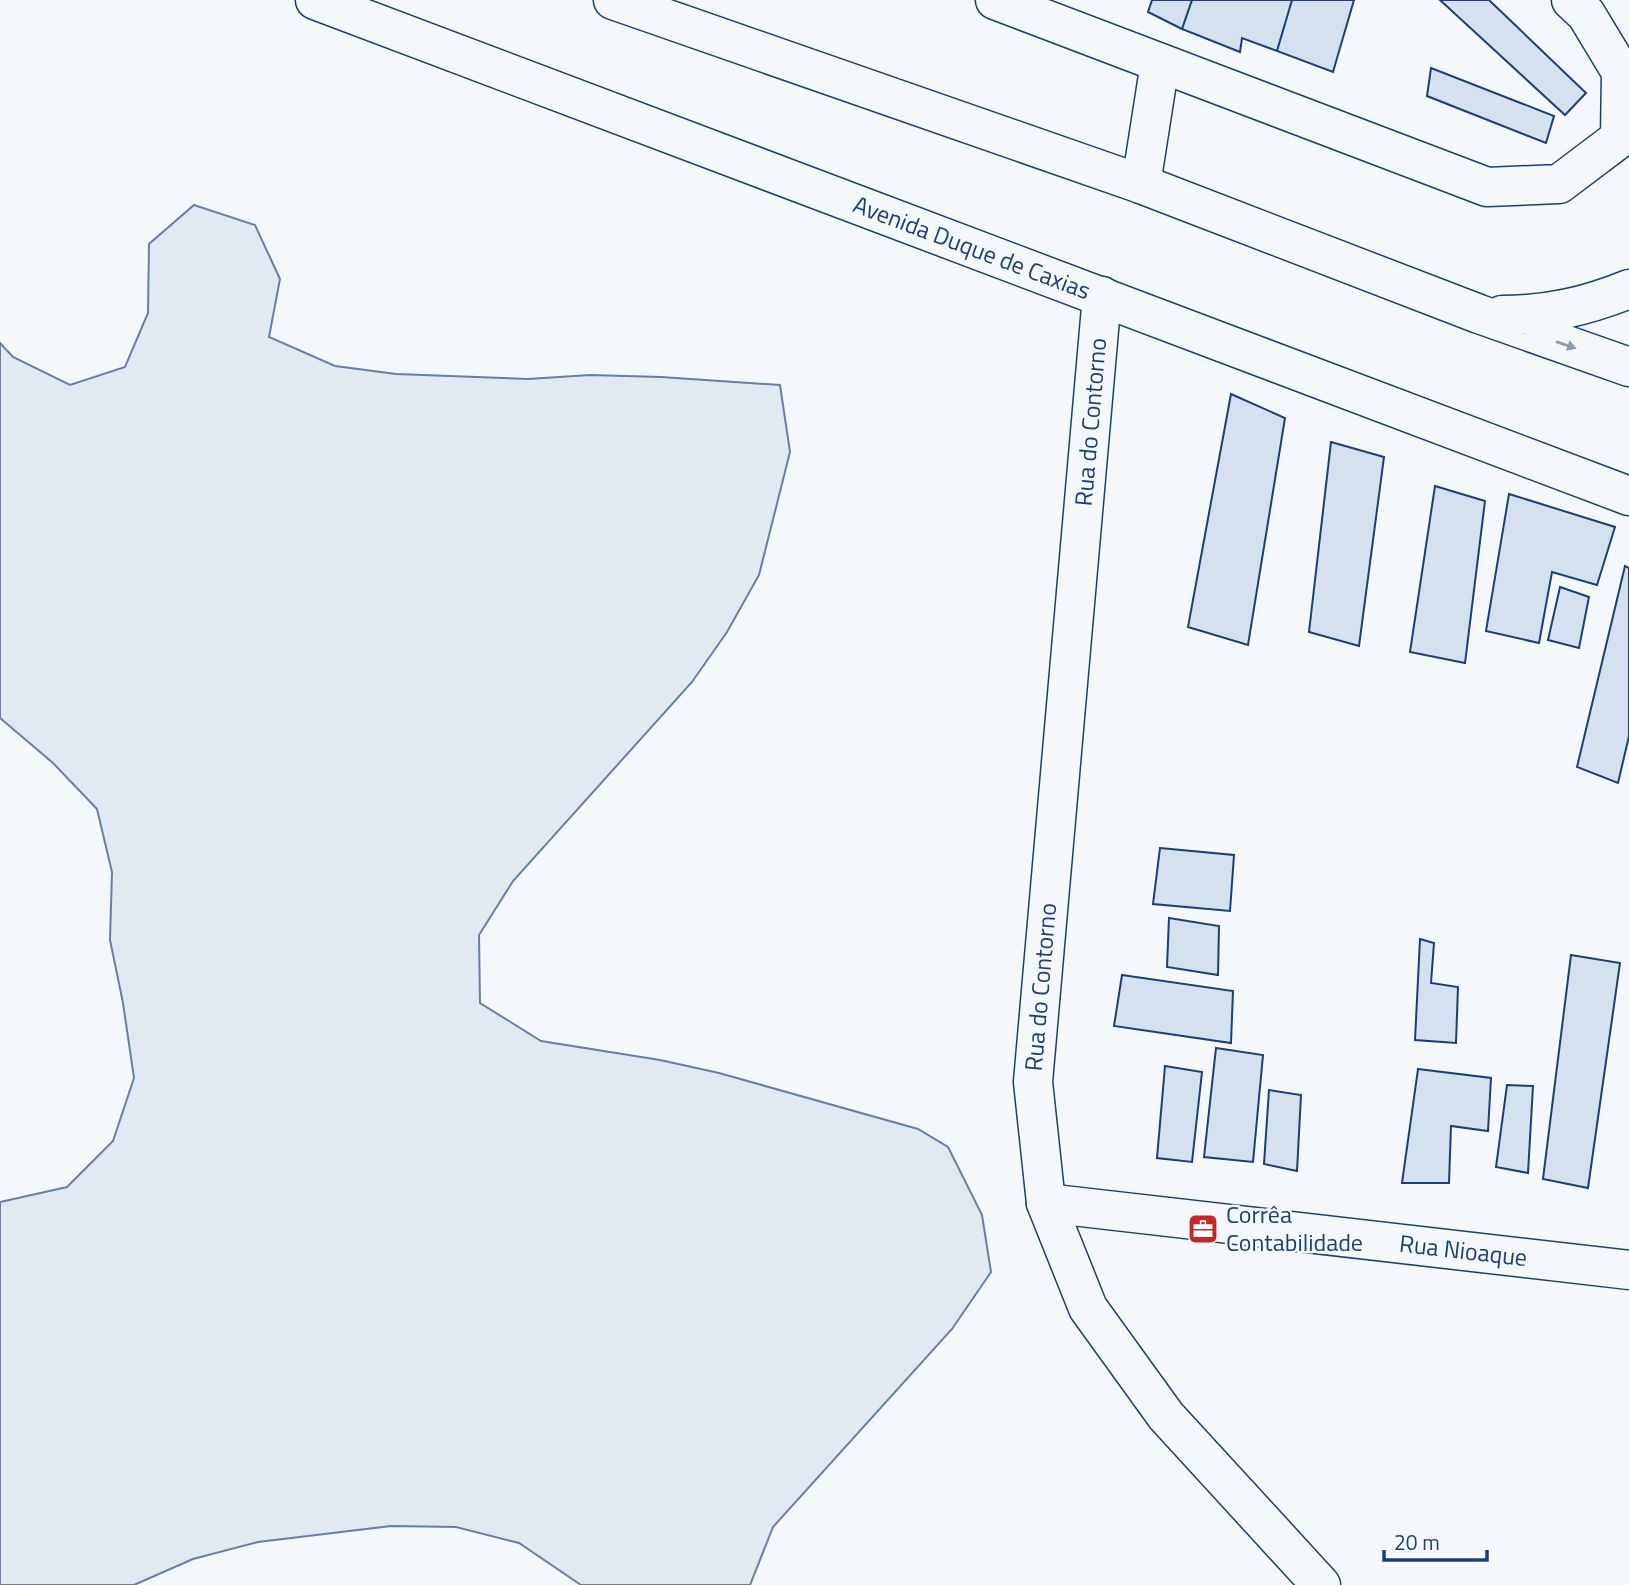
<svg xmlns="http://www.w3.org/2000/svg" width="1629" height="1585" font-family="'Titillium Web',sans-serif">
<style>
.green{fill:#e3e9f0;stroke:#687fa3;stroke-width:2}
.building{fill:#d5e0f0;stroke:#1d3f73;stroke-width:2}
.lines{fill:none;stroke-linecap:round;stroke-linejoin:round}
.minor-casing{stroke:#1d3f73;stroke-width:41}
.major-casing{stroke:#1d3f73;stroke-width:41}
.minor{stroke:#f4f7fb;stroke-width:38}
.major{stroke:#f4f7fb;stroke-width:38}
.oneway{fill:#889bb7}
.labels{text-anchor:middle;stroke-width:5;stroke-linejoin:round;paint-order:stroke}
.street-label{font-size:24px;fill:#1d3f73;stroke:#f4f7fb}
.poi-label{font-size:24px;fill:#1d3f73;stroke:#f4f7fb;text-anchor:start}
</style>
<rect width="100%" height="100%" fill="#f4f7fb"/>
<path class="green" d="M194,205L255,225L280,279L269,337L335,366L396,374L528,379L590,375L661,377L780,385L790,452L759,575L727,632L692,682L513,881L479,935L480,1003L541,1041L660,1060L719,1073L918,1129L948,1147L982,1215L991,1272L952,1329L773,1527L750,1585H581L519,1543L456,1527L391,1526L258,1542L193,1559L134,1585H0V1202L67,1187L113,1141L134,1078L123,1003L110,940L112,872L97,809L53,763L0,718V343L13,357L70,385L125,367L148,313L149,244Z"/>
<path class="building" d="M1152,0H1192L1182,29L1148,12Z
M1192,0H1292L1277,51L1242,38L1240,52L1182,29Z
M1292,0H1354L1333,72L1277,51Z
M1440,0H1489L1586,93L1565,115Z
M1431,68L1554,116L1546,143L1427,96Z
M1231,394L1285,418L1248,645L1188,627Z
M1331,442L1384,457L1359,646L1309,632Z
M1435,486L1485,501L1465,663L1410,652Z
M1509,494L1615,527L1597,585L1552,572L1539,643L1486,631Z
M1625,566L1629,568V736L1618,783L1577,767Z
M1560,587L1589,597L1579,648L1548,640Z
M1160,848L1234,855L1230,911L1153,904Z
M1169,918L1219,926L1218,975L1167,967Z
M1420,939L1434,943L1431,983L1458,987L1456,1043L1415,1040Z
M1571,955L1620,963L1588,1188L1543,1179Z
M1122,975L1233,991L1231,1043L1114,1026Z
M1216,1048L1263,1055L1253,1162L1204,1157Z
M1165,1066L1202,1072L1192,1162L1157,1158Z
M1418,1069L1491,1078L1488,1131L1451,1126L1449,1183H1402Z
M1507,1085L1533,1086L1528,1173L1496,1167Z
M1269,1090L1301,1095L1297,1171L1264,1164Z"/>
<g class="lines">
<g class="minor-casing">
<g id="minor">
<path id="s1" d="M315,0L1629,496"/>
<path d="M995,0L1487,187L1559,184L1620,138L1621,72L1586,14L1571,0"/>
<path d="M1141,184L1160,63"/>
<path d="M1102,296L1033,1082L1046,1203L1088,1308L1166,1416L1321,1585"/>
<path id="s2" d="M1046,1203L1629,1270"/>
</g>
</g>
<g class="major-casing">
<path id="major" d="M613,0L1141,184L1479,314L1629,367
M1502,315C1548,315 1587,306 1629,289"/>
</g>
<use href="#minor" class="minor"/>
<use href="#major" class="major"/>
</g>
<defs><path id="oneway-solid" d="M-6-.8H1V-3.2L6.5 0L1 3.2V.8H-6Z" transform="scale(1.75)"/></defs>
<use class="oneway" href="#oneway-solid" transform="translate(1566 345) rotate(19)"/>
<defs>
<g id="office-square" transform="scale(1.575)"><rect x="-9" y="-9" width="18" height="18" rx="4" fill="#c62828" stroke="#f4f7fb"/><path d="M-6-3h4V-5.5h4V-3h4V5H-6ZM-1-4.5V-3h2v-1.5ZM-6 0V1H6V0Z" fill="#fff"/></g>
</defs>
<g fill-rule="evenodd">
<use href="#office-square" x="1203" y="1229"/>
</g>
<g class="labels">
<g class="street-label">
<text dy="8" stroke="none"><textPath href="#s1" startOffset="702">Avenida Duque de Caxias</textPath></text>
<text transform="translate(1091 422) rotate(-85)" y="8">Rua do Contorno</text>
<text transform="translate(1041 987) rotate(-85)" y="8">Rua do Contorno</text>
<text dy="8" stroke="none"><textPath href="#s2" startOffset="420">Rua Nioaque</textPath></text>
</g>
<g class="poi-label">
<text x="1226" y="1223">Corrêa<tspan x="1226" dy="28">Contabilidade</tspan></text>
</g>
</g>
<path d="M1384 1550v10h103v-10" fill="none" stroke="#1d3f73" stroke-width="3.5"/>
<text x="1394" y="1550" font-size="21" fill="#1d3f73" stroke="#f4f7fb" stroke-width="5" paint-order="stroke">20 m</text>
</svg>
